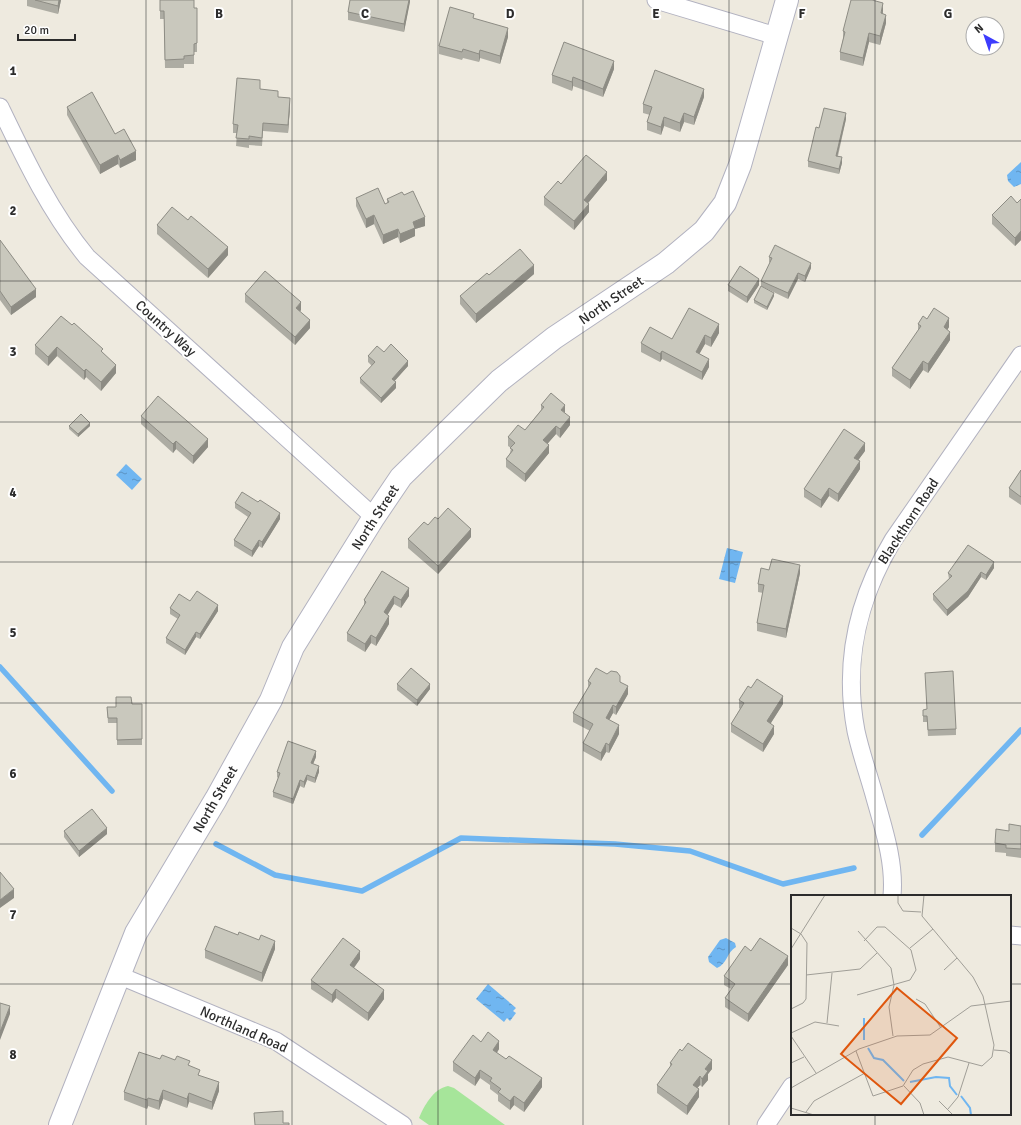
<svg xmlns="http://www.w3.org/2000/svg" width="1021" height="1125" font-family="Signika,sans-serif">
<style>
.grass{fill:#a6e59a}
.water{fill:url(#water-ripples)}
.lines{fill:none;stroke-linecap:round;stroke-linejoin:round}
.stream{stroke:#70b6f1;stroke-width:5.5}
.street-casing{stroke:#b2b2c0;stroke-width:19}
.secondary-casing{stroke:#b2b2c0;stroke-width:24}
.street{stroke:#fff;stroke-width:17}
.secondary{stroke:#fff;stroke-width:22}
.wall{fill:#adaca3}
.shaded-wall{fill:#8d8c84}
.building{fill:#c9c8bd;stroke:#8d8c84}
.grid{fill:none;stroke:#2c2c2c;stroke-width:1;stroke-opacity:0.55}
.labels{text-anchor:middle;stroke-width:4;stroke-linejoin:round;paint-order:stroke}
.street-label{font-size:14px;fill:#2c2c2c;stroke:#fff}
.inset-river{fill:none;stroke:#70b6f1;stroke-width:2}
.inset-road{fill:none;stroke:#a09e97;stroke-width:1}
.view{fill:#df570e;fill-opacity:0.15;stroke:#df570e;stroke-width:2}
.inset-edge{fill:none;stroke:#2c2c2c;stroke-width:2}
.grid-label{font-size:13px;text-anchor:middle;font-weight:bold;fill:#2c2c2c;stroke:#fff;stroke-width:4;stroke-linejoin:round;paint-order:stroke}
</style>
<defs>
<pattern id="water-ripples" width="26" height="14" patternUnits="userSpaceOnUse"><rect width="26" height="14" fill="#70b6f1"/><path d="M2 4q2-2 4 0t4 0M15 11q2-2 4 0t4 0" fill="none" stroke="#5c94c3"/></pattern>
</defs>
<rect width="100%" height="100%" fill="#eeeadf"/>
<path class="grass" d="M448,1086L454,1088L505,1125H429L419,1118C424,1106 433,1089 448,1086Z"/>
<path class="water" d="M1021,162V184L1014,187L1008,181L1007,175Z
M126,464L142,479L132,490L116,475Z
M727,548L743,552L735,583L719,579Z
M726,938L735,943L736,947C727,952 727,964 717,968L709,962L708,957L720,940Z
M488,984L516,1008L513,1011L516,1013L510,1021L507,1018L504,1022L476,999Z"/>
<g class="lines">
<path class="stream" d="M0,667L112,791
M922,835L1021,730
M216,844L275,875L362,891L461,838L615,844L690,851L783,884L854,868"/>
<g class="street-casing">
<path id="street" d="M656,0L776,36
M0,107C25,159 50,212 87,257L374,517
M892,896C895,863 884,830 875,798C869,776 861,754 856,731C843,662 857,600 893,540L1021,355
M1010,935L1021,936
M118,975L276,1041L403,1125
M766,1125L792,1086"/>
</g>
<g class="secondary-casing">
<path id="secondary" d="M60,1125L136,933L216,799L271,700L293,647L374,517L401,477L499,381L554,338L666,263L704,231L725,203L740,165L787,0"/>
</g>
<use href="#street" class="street"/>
<use href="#secondary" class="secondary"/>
</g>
<path class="wall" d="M27,0H61L58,14L27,6Z
M160,0L194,8H197V52H194V64H184V68H165L164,19H160Z
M410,0L404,32L348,20V12Z
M883,11V14L886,23L880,45L869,42L863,66L840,60V52L843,39V31Z
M474,19L508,37L500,64L480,58L479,62L463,58L462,60L439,54V46Z
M614,69L603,97L573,86L572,91L552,83V75Z
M260,89L278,97L290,107L288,133L263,131L262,146L249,145V148L236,146L237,133H233V124Z
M704,97L694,125L684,122L680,132L664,126L661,135L647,130V122L650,115L643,113V104Z
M67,107L115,134L136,160L120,168L118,164L100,174L67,115Z
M846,119L838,156L842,163L839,174L808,167V161L819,128Z
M607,180L588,203L589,212L574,230L544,205V197L561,184Z
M404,195L425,226L415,229V236L400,243L398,237L383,244L374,224L366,228L356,206V198L385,204L387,203V199Z
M1021,199V240L1015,246L992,224V215L1017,203Z
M157,225L228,255L208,278L157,234Z
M0,240L36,297L11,315L0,300Z
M769,257L811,268L805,282L798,279L788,299L761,286V281L770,263L769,262Z
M534,274L476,323L460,304V296L489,275Z
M728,285H759L747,303L728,291Z
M245,294L301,310L300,312L310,328L295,345L245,302Z
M774,296L767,310L754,303V300Z
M61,316L103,353L116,373L101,391L86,377L84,380L57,356L48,366L35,354V345Z
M927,319L949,327L947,330L950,340L928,373L923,370L910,389L892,376V368L918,331V324Z
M719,333L711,347L705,344L699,354L709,367L702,380L662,359L660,362L641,352V343Z
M368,356L408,366L394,381L396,388L381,403L360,383V378L372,366L368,362Z
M541,405L565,413L570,425L560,438L556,434L547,444L549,453L525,482L506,467V459L510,453L511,448L508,446V437L525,430L541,410Z
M141,416L208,447L193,464L176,449L173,453L141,424Z
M69,426H90L78,437L69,429Z
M865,451L858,460L860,469L838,502L829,496L821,508L804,497V489Z
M1021,470V505L1009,497V488Z
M235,503L280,519L262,548L259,546L252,557L234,546V540L248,517L235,508Z
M438,519L471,537L438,574L408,548V539L428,525Z
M994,568L986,580L981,577L968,597L947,616L933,600V594L949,579L948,573Z
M769,570L800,573L786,638L757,631V623L763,593L758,592V584Z
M382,571L409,596L401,608L394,604L387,615L389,624L376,646L371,643L365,652L347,641V633L364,606V600Z
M190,601L218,611L200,639L196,637L185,655L166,643V638L178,619L170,614V608Z
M588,681L620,682L628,694L616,715L613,713L609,720L619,734L609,753L606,752L601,761L583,751V743L590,731L573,722V713L588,687Z
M397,684L430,689L417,706L397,690Z
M751,688L783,704L771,723L774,734L763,752L731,732V724L740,709L739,708V700Z
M132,704H142V745H117V723H108L107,707H116Z
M923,710L956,729V735L928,736L927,722H923Z
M316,757L313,764L319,772L315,783L307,780L304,788L300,786L293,804L273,797V792L278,778L277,777V772Z
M1021,826V858L1006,856V853L995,852V843L1009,831Z
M64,831L107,834L79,857L64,837Z
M238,935L259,940L275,949L262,982L205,958V950Z
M751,951L788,965L748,1022L725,1007V998L731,989L724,985V976Z
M360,959L354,968L384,999L368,1021L336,998L332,1003L311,989V980Z
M481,1042L499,1049L497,1053L542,1087L524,1112L514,1105L510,1110L498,1101V1095L490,1089V1085L480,1078L475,1086L453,1071V1062Z
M682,1051L712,1069L708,1074V1080L702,1087L700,1085L697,1088L699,1097L687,1115L657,1093V1085L670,1068V1063Z
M160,1059L190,1066L200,1076L219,1091L212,1110L189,1102L187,1108L163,1099L159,1110L148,1106L147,1109L124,1100V1092Z"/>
<path class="shaded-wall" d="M59,0H61L58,14V6Z
M409,0H410V2L404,32V24Z
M883,3V11L881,22V13Z
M886,15V23L880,45V36Z
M508,28V37L500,64V56Z
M869,33V42L863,66V58Z
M480,50V58L479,62V54Z
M614,61V69L603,97V89Z
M573,77V86L572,91V82Z
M704,89V97L694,125V117Z
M290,98V107L288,133V125Z
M684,113V122L680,132V123Z
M846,113V119L836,161V156Z
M664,117V126L661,135V127Z
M136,151V160L120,168V160Z
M118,155V164L100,174V165Z
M842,157V163L839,174V169Z
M607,172V180L584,208V200Z
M589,204V212L574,230V221Z
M374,215V224L366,228V219Z
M425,217V226L415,229V236L400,243V234L413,222Z
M398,229V237L383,244V235Z
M1021,231V240L1015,246V238Z
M228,247V255L208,278V269Z
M811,263V268L805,282V276Z
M534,265V274L476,323V314Z
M798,273V279L788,299V293Z
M759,279V285L747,303V297Z
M36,289V297L11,315V307Z
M774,293V296L767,310V307Z
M301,302V310L296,316V308Z
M949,318V327L944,336V327Z
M310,320V328L295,345V337Z
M719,324V333L711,347V338Z
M950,332V340L928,373V364Z
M705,335V344L696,360V352Z
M57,347V356L48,366V357Z
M662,351V359L660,362V354Z
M709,359V367L702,380V372Z
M408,361V366L392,384V379Z
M923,361V370L910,389V380Z
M116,365V373L101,391V382Z
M86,369V377L84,380V371Z
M396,382V388L381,403V398Z
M565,405V413L561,410Z
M570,417V425L560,438V429Z
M90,423V426L78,437V434Z
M556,426V434L543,449V440Z
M208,439V447L193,464V456Z
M176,441V449L173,453V444Z
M865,443V451L854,466V458Z
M549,445V453L525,482V474Z
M860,461V469L838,502V494Z
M829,488V496L821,508V500Z
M280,513V519L262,548V542Z
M471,529V537L438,574V566Z
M259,540V546L252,557V551Z
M994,562V568L986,580V575Z
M800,565V573L786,638V629Z
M981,572V577L968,597L947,616V610Z
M409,588V596L401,608V600Z
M394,596V604L384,621V612Z
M218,605V611L200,639V634Z
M389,616V624L376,646V638Z
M196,632V637L185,655V650Z
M371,635V643L365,652V644Z
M430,684V689L417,706V700Z
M628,686V694L616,715V707Z
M783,696V704L767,729V721Z
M613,705V713L606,726V718Z
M619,725V734L609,753V745Z
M774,726V734L763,752V744Z
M606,743V752L601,761V753Z
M316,751V757L311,769V763Z
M319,766V772L315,783V778Z
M307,775V780L304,788V782Z
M300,780V786L293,804V799Z
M107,828V834L79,857V851Z
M14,889V898L0,908V900Z
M275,941V949L262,982V973Z
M360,951V959L350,973V965Z
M788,956V965L748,1022V1014Z
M336,989V998L332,1003V995Z
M384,990V999L368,1021V1013Z
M10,1006V1014L0,1040V1032Z
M499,1041V1049L493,1058V1050Z
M712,1060V1069L708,1074V1080L702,1087V1079L705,1069Z
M480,1070V1078L475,1086V1078Z
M700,1076V1085L693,1093V1085Z
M542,1078V1087L524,1112V1103Z
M219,1082V1091L212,1110V1102Z
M699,1089V1097L687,1115V1106Z
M163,1090V1099L159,1110V1101Z
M189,1093V1102L187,1108V1099Z
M514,1096V1105L510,1110V1101Z
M148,1098V1106L147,1109V1100Z"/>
<path class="building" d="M35,0H59L58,6Z
M160,0H194V8H197V43L194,44V55L184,56V59L165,60L164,11H160Z
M350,0H409L404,24L348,12Z
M851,0H872L883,3L881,13L886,15L880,36L869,33L863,58L840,52L845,32L843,31Z
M450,7L474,14L473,18L508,28L500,56L480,50L479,54L463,49L462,52L439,46Z
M564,42L614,61L603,89L573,77L572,82L552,75Z
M655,70L704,89L694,117L684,113L680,123L664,117L661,127L647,122L652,107L643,104Z
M237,78L260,80V89L278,91V97L290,98L288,125L263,123L262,138L249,136V139L236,138L238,125L233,124Z
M92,92L115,134L124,129L136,151L120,160L118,155L100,165L67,107Z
M824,108L846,113L836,156L842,157L839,169L808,161L816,127L819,128Z
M586,155L607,172L584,200L589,204L574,221L544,197L558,181L561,184Z
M378,188L385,204L389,202L387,199L402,192L404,195L413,191L425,217L413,222L415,228L400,234L398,229L383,235L374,215L366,219L356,198Z
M1011,196L1017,203L1021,199V231L1015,238L992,215Z
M172,207L188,220L191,216L228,247L208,269L157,225Z
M0,240L36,289L11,307L0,291Z
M775,245L811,263L805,276L798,273L788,293L761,281L772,258L769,257Z
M520,249L534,265L476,314L460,296L487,273L489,275Z
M740,266L759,279L747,297L728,285Z
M265,271L301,302L296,308L310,320L295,337L245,294Z
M761,286L774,293L767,307L754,300Z
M689,308L719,324L711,338L705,335L696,352L709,359L702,372L662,351L660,354L641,343L650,327L672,339Z
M934,308L949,318L944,327L950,332L928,364L923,361L910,380L892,368L921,326L918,324L923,316L927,319Z
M61,316L72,325L74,323L103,349L101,351L116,365L101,382L86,369L84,371L57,347L48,357L35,345Z
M391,344L408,361L392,379L396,382L381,398L360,378L375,362L368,356L377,346L384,352Z
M551,393L565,405L561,410L570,417L560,429L556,426L543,440L549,445L525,474L506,459L513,450L510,448L515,443L508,437L518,425L525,430L544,407L541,405Z
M158,396L208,439L193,456L176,441L173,444L141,416Z
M81,414L90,423L78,434L69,426Z
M844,429L865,443L854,458L860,461L838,494L829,488L821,500L804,489Z
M1021,470V497L1009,488Z
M242,492L258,502L260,500L280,513L262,542L259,540L252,551L234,540L251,513L235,503Z
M448,508L471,529L438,566L408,539L424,522L428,525L435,517L438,519Z
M968,545L994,562L986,575L981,572L968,591L947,610L933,594L952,576L948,573Z
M772,559L800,565L786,629L757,623L764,585L758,584L761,568L769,570Z
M382,571L409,588L401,600L394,596L384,612L389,616L376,638L371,635L365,644L347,633L366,602L364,600Z
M197,591L218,605L200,634L196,632L185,650L166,638L180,615L170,608L179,594L190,601Z
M411,668L430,684L417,700L397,684Z
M596,668L607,674L611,671L617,672L620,676V682L628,686L616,707L613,705L606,718L619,725L609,745L606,743L601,753L583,743L593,724L573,713L591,683L588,681Z
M953,671L956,729L928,730L927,716H923V710L927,709L925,673Z
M757,679L783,696L767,721L774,726L763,744L731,724L744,703L739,700L748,686L751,688Z
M116,697H131L132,704H142V739L117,740V718H108L107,707H116Z
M288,741L316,751L311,763L319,766L315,778L307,775L304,782L300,780L293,799L273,792L280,773L277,772Z
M92,809L107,828L79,851L64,831Z
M1009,824L1021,826V849L1006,848V845L995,843L996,829L1009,831Z
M0,872L14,889L0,900Z
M215,926L238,935L239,932L259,940L261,935L275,941L262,973L205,950Z
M343,938L360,951L350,965L384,990L368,1013L336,989L332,995L311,980Z
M760,938L788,956L748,1014L725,998L735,984L724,976L745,946L751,951Z
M0,1003L10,1006L0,1032Z
M488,1032L499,1041L493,1050L506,1059L509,1056L542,1078L524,1103L514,1096L510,1101L498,1092L501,1089L490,1081L492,1078L480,1070L475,1078L453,1062L473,1035L481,1042Z
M688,1043L712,1060L705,1069L708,1071L702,1079L700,1076L693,1085L699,1089L687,1106L657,1085L672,1064L670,1063L680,1049L682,1051Z
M139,1052L160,1059L162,1055L175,1060L177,1056L190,1061L188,1065L200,1070L198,1075L219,1082L212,1102L189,1093L187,1099L163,1090L159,1101L148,1098L147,1100L124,1092Z
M283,1111V1123H289V1125H255L254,1113Z"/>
<path class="grid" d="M146,0V1125M292,0V1125M438,0V1125M583,0V1125M729,0V1125M875,0V896M0,141H1021M0,281H1021M0,422H1021M0,562H1021M0,703H1021M0,844H1021M0,984H792M1010,984H1021M875,1114V1125"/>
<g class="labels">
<g class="street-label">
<text transform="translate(611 300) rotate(-34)" y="5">North Street</text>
<text transform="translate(166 328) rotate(42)" y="5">Country Way</text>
<text transform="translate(375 517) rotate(-57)" y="5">North Street</text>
<text transform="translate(908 521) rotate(-57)" y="5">Blackthorn Road</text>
<text transform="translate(215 799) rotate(-60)" y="5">North Street</text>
<text transform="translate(244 1029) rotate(24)" y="5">Northland Road</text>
</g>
</g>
<g transform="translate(791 895)">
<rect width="220" height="220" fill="#eeeadf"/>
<path class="inset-river" d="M73,123V145M77,153L83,163L92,165L113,186M119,187L145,182L158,183L159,191L166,200M170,201L179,213L180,220"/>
<path class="inset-road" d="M107,0V8L112,16L130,17M0,33L10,39L16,48L15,104L12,108L0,114M67,36L100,73L103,90L98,112L102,141M119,53L142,34M0,54L34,0M153,75L166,63M15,80L69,74L86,58M66,100L119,85L125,75L120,55L94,32H86L73,46M125,104L134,109L150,133M36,128L41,78M0,138L24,127L48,131M0,141L25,178M203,155L215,156L220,159M65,156L82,201L112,191L122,175L132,169L157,162L191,171L201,162L203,150L192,101L182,82L131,21L133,0M0,168L13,162M113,191L129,208L133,220M0,193L68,154L106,141L139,140L180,111L220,106M148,206L162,220M0,213L23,220M157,214L167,202L178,168M15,217L23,206L74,178"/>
<path class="view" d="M106,93L166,143L110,209L50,159Z"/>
<rect width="220" height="220" class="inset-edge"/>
</g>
<g class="grid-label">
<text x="219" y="18">B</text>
<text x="365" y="18">C</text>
<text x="510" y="18">D</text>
<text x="656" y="18">E</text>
<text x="802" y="18">F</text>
<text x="948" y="18">G</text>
<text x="13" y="75">1</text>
<text x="13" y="215">2</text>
<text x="13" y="356">3</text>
<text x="13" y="497">4</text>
<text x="13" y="637">5</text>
<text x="13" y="778">6</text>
<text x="13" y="919">7</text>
<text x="13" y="1059">8</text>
</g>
<g transform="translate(985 36) rotate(320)"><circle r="19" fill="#ffffff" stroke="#ababab"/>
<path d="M0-3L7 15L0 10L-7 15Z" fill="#3d3cfd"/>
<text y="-6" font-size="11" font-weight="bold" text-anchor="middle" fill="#2c2c2c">N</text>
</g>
<path d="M18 34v6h57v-6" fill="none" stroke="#2c2c2c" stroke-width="2"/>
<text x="24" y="34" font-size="12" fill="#2c2c2c" stroke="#ffffff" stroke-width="3" paint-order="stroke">20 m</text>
</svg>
